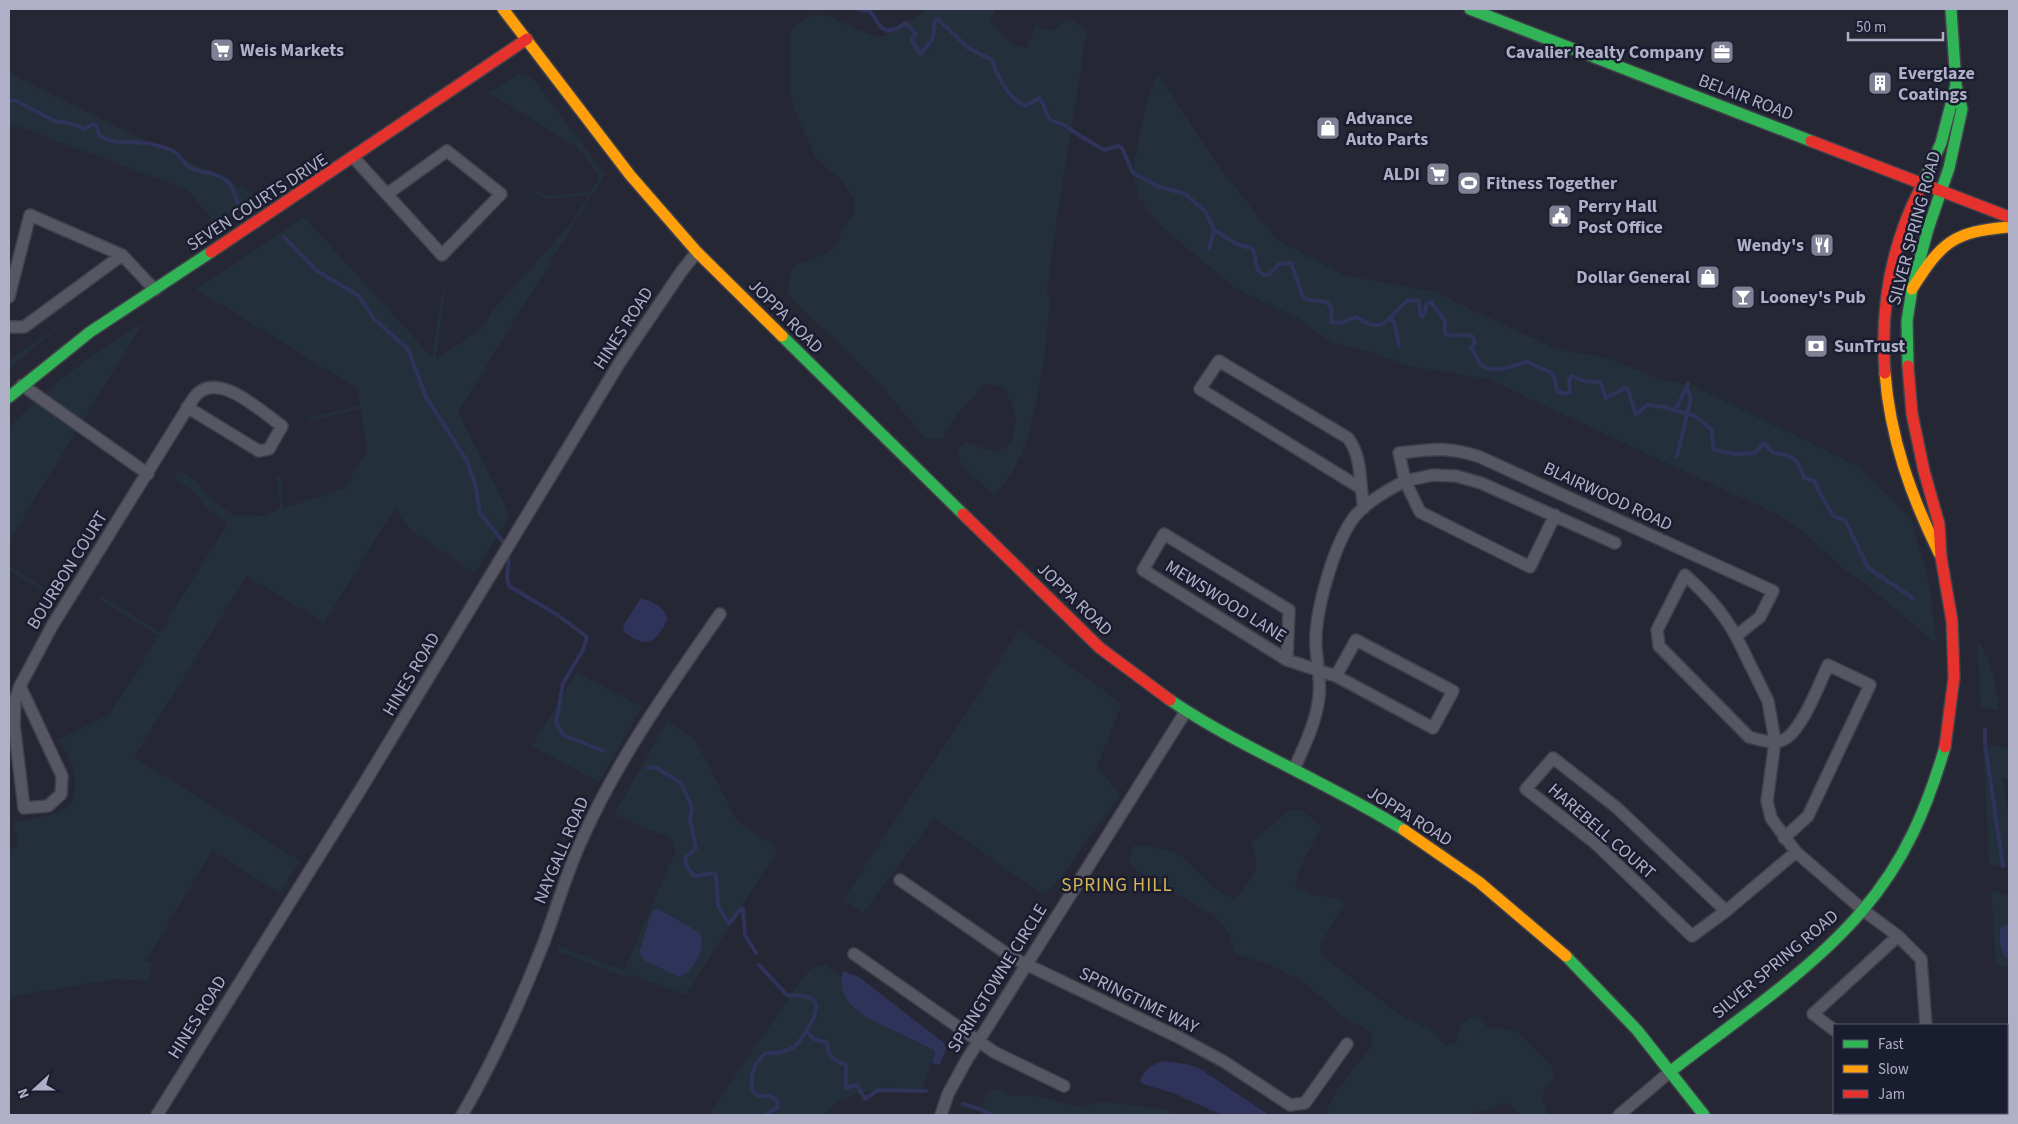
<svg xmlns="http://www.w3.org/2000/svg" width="2018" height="1124" font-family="'Source Sans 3',sans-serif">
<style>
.green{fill:#232f3a}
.water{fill:#2f335a}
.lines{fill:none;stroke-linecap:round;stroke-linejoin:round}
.stream{stroke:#2f335a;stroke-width:4}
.street-casing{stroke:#40414b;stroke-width:14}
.fast-casing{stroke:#40414b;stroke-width:14}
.slow-casing{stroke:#40414b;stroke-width:14}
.jam-casing{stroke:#40414b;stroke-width:14}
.street{stroke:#565762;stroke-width:11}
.fast{stroke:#30b455;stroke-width:11}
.slow{stroke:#ff9f0a;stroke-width:11}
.jam{stroke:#e5322d;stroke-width:11}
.labels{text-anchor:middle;stroke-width:5;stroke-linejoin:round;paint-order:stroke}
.poi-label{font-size:18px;font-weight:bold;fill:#afb0c7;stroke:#1a1c2f;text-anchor:start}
.street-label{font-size:18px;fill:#afb0c7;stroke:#1a1c2f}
.neighbourhood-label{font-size:19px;letter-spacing:1px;fill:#d7b859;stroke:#1a1c2f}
</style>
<rect width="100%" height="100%" fill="#262734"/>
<path class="green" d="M930,9H996L990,20L1012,44L1027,48L1035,27L1053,31C1069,18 1069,16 1087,29L1052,251L1047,293L1051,299C1044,349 1037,464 993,494L962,466L958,450L966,441L993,452L1010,445C1019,418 1018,411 1002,386L985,384L958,414L942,439H926L874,378L788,295L789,276L795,265L830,252L854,213L855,202L841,180L815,157L797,116L790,94V35L793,26L813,15L828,16L876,37L884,36Z
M9,73L260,197L216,225L188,190L9,123Z
M1158,73L1219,167L1273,235L1281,242L1343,275L1435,292L1558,350L1608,358L1660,379L1695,387L1857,466L1911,518L1930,587L1936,644L1862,581L1853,577L1799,528L1782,517L1488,379L1409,366L1371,352L1332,343L1296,317L1234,287L1156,222L1138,196L1133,168L1145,107Z
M518,74L531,76L605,174L458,412L510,515L475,573L408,528L395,508L324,623L247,576L134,757L300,861L280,893L212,851L146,961L152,963L148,981L115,979L9,997V851L19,845L13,823C27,819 47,817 59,812C88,801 72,758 58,740L110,714L159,636L99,599L101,596L160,632L228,523L207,509L192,490L174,479L179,470L199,483L212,501L234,515L264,516L280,508L277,476H281L283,508L344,489L367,451L361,409L308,421V418L360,405L358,389L196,289L304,217L432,357L443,287L445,291L436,359L482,329L492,311L572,222L589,195L545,199L533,191L535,189L547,196L591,192L599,177L577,147L489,93Z
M143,323L9,541V428C49,383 93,355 143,323Z
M62,324L9,369V370V359Z
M9,566L54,594L53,597L9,570Z
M1020,629L1122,704L1097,767L1120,794L1063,875L1043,895L934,818L863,913L843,900Z
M1977,639C1991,662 1997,684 1999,711L1981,707Z
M577,672L642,707L599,782L532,746Z
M667,721L694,738L738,822L778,849L686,995L633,975L628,978L557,951L558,946L624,970L676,849L671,838L614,815Z
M1983,744L2009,749V779L2002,778L2009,817V868L1989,864Z
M1301,810L1322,827L1298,871L1295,886L1313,895L1342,899L1344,904L1320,945L1322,956L1403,1017L1433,1031L1446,1046L1456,1042C1461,1024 1461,1019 1480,1016L1487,1027L1516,1031L1552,1066L1554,1077L1541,1097L1549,1115H1520L1513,1106L1503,1103L1472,1115H1325L1336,1091L1372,1046V1033L1342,1016L1307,985L1275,967L1235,953L1229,934L1216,917L1137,871L1129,860L1134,845C1148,847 1164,847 1177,854C1199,866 1206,889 1235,899C1253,877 1262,872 1251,843L1288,811Z
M1991,891L2009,895V966L1996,965Z
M824,964L937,1046L921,1093L891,1087L865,1092L837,1102L825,1115H709L794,990L810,969Z
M995,1089L1010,1096L1032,1095L1074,1106L1105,1102L1164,1109L1182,1115H981L985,1095Z"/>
<path class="water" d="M640,599C651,599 665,608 668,619C655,643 647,650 623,631L625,623Z
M658,909L699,932C709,946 693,971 680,977L645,961L639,953L652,911Z
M2009,923V960C2000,955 1999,939 2000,929Z
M843,971L859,977L944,1043L946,1050L940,1064L936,1065L932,1062L935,1053L934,1050C921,1044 908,1037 895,1031C871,1020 833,1005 843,971Z
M1164,1061L1191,1065L1202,1070L1269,1115H1222L1173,1093L1143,1084L1140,1081C1143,1070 1154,1063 1164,1061Z"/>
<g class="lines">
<path class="stream" d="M858,9L870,11L881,27L887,31L898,28L906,23L916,34L911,39L920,54C930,44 936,37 934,22L938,19L968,48L992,60C997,76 1009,100 1026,106L1039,98C1045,104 1044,112 1050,119C1053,123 1059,122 1064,125C1077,134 1090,142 1104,150L1118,146L1122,148L1133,173L1157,186L1185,194L1205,211L1214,230L1237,244L1253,249L1258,270L1264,275L1270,274L1279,264L1291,263L1303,297L1307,300L1327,302L1332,310L1331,322L1341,323L1356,317C1385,337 1387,317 1408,300L1419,301L1420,314L1423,317L1427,303L1431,302L1445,321V334C1454,338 1463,333 1472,336L1475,343L1471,349C1476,353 1475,357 1479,362C1489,377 1514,365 1527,362L1550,372L1554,376L1557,391L1566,394L1570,392L1569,380L1572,376L1584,381L1600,382L1606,398L1624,388L1628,389L1636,415L1647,405L1664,407L1695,416L1712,430L1713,448L1715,450L1736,454L1754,453L1764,443L1773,453C1794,455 1797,458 1804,478L1815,481C1818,495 1827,503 1833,516L1845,520L1868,568L1913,598
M9,102L14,100L57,122L69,123L84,129L93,124L96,125L99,135C112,145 129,141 144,143C151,143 171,149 176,153C181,157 184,164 189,167C202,174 216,171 228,182C233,187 235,197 238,203
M284,237L316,270L359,296L374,319L408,349L426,397L467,461L475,483L480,513L504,543
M1209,249L1214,230
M1391,318L1395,325L1399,346
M1675,411L1688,384
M1677,456L1691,398L1686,387
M509,559L507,579L509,586L559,616L587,637L583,650L563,683L556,723L563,735L603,751
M1985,729V744L2003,866
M648,768L655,767L681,783L692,807L690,820L696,848L685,858L686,865L694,876L713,873L716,875L718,906L729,924L741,908L743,909L745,935L756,953
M759,965L787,995C796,996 807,994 814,1001C823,1009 801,1043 792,1048C783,1053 776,1054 766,1053C754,1062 749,1078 753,1092L759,1096H771L777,1101L778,1107L766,1115
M807,1032L814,1039L827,1043C828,1058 833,1059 846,1065V1088L857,1085L865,1099L878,1090L926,1091
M963,1104L980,1109L991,1115"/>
<g class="street-casing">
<path id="street" d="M354,158L442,255L501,194L447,151L387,194
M9,297L30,215L122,255L155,290
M9,327H24L122,255
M22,385L148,474
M1359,487L1200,389L1219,361L1348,438C1363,458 1359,484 1364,508
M1555,515L1530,567L1420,512L1405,481L1433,475L1456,476L1481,483L1615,543
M1736,636C1722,611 1706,594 1685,575L1657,630L1659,646L1749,737C1760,740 1769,743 1780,741C1800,737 1820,682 1828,665L1870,685L1808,816L1784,838
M1287,660L1289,610L1164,534L1143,570L1287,660L1336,676L1433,728L1453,691L1356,640L1336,676
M20,686L62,776L61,794L48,806L24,808L14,724L15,700L20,686L52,626L193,399C215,367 259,410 282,426L269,449L259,451L187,407
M1294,769C1305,745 1316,722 1319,697C1321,679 1317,664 1316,647C1314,613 1334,543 1355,516C1368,501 1388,490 1405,481L1399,453C1432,449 1448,446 1480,457L1773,591L1760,617L1736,636L1768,701L1775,741L1767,801L1771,818L1796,852L1863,910L1898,936L1921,959L1926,1025
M900,880L1013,958L1178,1037L1223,1061L1290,1105L1305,1103L1347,1044
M1726,911L1616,807L1553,758L1526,789L1595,843L1692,936L1726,911L1796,852
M854,954L994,1052L1064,1086
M1834,1030L1813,1014L1898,936
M1933,1113V1115
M157,1115L359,792L620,362L681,272L697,252
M462,1115C493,1062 519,1005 542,947C556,911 566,873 583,837C619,757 670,686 720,614
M941,1115L948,1094L966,1061L1186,711
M1619,1115L1671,1071"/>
</g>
<g class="fast-casing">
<path id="fast" d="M1470,9L1811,141
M1921,187L1941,143L1956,85
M782,336L963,514
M1908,366L1907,321L1912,289L1928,229L1949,168L1962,109L1956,85L1951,9
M9,397L90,332L211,252
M1170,700C1244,750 1328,782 1404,830
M1566,956L1637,1030L1704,1115
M1671,1071C1735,1021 1810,972 1862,911C1905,861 1927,808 1945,747"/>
</g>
<g class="slow-casing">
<path id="slow" d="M503,9L630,175L697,252L782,336
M1912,289C1942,242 1952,232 2009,227
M1885,373C1890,438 1911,496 1939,553
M1404,830L1479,882L1566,956"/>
</g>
<g class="jam-casing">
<path id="jam" d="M1811,141L2009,217
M211,252L527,39
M1908,366L1912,414L1924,471L1939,524L1941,557L1952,621L1954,677L1945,747
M1885,373C1880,309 1891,245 1921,187
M963,514L1100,648L1170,700"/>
</g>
<use href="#street" class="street"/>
<use href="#fast" class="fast"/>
<use href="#slow" class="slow"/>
<use href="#jam" class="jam"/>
</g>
<defs>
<g id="supermarket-square" transform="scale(1.25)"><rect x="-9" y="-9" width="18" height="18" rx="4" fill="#7f8094" stroke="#1a1c2f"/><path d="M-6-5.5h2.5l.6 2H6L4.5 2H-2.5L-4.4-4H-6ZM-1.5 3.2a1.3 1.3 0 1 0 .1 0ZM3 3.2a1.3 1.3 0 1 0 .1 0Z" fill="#fff"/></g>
<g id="office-square" transform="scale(1.25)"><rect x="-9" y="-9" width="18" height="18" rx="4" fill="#7f8094" stroke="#1a1c2f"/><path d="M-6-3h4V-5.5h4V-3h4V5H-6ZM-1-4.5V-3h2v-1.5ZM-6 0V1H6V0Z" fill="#fff"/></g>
<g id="building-square" transform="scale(1.25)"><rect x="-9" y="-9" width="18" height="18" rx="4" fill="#7f8094" stroke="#1a1c2f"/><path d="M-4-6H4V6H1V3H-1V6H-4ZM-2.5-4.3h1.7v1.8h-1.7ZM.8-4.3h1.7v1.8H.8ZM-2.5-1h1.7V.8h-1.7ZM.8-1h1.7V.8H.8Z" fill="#fff"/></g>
<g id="shop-square" transform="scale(1.25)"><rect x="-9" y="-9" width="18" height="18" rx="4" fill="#7f8094" stroke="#1a1c2f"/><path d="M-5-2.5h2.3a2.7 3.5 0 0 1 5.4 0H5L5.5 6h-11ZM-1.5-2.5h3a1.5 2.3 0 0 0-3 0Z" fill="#fff"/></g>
<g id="stadium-square" transform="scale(1.25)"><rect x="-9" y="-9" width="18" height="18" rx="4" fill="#7f8094" stroke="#1a1c2f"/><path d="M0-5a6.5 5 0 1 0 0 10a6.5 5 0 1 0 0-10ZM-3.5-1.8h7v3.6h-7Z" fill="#fff"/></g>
<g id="civic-square" transform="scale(1.25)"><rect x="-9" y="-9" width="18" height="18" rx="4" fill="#7f8094" stroke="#1a1c2f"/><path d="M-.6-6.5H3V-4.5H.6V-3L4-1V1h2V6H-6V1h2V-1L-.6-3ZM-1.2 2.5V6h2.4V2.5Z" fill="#fff"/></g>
<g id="restaurant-square" transform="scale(1.25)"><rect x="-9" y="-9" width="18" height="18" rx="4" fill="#7f8094" stroke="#1a1c2f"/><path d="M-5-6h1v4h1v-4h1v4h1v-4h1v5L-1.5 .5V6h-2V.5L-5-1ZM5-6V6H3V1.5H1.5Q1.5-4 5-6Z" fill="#fff"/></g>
<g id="bar-square" transform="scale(1.25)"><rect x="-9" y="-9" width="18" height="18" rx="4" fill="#7f8094" stroke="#1a1c2f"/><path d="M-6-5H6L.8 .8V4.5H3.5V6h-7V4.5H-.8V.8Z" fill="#fff"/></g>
<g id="bank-square" transform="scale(1.25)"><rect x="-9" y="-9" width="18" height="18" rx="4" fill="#7f8094" stroke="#1a1c2f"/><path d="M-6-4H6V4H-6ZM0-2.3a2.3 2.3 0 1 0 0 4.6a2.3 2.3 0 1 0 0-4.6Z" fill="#fff"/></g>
</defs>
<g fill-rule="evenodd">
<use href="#supermarket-square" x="222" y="50"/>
<use href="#office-square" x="1722" y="52"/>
<use href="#building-square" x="1880" y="83"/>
<use href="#shop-square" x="1328" y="128"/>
<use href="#supermarket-square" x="1438" y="174"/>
<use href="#stadium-square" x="1469" y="183"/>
<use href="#civic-square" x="1560" y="216"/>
<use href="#restaurant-square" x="1822" y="245"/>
<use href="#shop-square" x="1708" y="277"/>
<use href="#bar-square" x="1743" y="297"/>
<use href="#bank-square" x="1816" y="346"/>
</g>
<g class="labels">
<g class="poi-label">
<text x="240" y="56">Weis Markets</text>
<text x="1704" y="58" text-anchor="end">Cavalier Realty Company</text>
<text x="1898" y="79">Everglaze<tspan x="1898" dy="21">Coatings</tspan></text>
<text x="1346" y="124">Advance<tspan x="1346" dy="21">Auto Parts</tspan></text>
<text x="1420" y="180" text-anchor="end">ALDI</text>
<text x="1486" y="189">Fitness Together</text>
<text x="1578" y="212">Perry Hall<tspan x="1578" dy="21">Post Office</tspan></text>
<text x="1804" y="251" text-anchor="end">Wendy's</text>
<text x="1690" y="283" text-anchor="end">Dollar General</text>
<text x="1760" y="303">Looney's Pub</text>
<text x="1834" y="352">SunTrust</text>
</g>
<g class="street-label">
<text transform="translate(1746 97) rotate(21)" y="6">BELAIR ROAD</text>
<text transform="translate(257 202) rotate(-33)" y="6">SEVEN COURTS DRIVE</text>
<text transform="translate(1914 228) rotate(-75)" y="6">SILVER SPRING ROAD</text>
<text transform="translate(786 316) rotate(45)" y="6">JOPPA ROAD</text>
<text transform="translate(623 328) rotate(-57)" y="6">HINES ROAD</text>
<text transform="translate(1608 496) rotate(25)" y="6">BLAIRWOOD ROAD</text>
<text transform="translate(67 570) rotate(-58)" y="6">BOURBON COURT</text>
<text transform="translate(1075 599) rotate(44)" y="6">JOPPA ROAD</text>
<text transform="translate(1226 601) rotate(32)" y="6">MEWSWOOD LANE</text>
<text transform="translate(411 674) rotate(-59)" y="6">HINES ROAD</text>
<text transform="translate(1410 816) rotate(32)" y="6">JOPPA ROAD</text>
<text transform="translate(1602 831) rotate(41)" y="6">HAREBELL COURT</text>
<text transform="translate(561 850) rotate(-67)" y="6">NAYGALL ROAD</text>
<text transform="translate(1775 964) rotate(-40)" y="6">SILVER SPRING ROAD</text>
<text transform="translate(997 978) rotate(-58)" y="6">SPRINGTOWNE CIRCLE</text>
<text transform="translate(1139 1000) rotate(26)" y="6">SPRINGTIME WAY</text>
<text transform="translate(197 1017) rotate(-58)" y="6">HINES ROAD</text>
</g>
<g class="neighbourhood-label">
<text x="1117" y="891">SPRING HILL</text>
</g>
</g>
<rect width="2018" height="1124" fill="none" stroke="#afb0c7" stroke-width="20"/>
<rect x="1833" y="1024" width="175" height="90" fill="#1a1c2f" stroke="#56576c"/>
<rect x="1843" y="1040" width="25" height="8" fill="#30b455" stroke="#56576c"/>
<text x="1878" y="1049" font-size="15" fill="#afb0c7">Fast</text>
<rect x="1843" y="1065" width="25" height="8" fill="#ff9f0a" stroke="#56576c"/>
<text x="1878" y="1074" font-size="15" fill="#afb0c7">Slow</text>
<rect x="1843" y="1090" width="25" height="8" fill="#e5322d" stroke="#56576c"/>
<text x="1878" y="1099" font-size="15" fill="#afb0c7">Jam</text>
<g transform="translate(35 1089) rotate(249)" stroke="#1a1c2f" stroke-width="4" paint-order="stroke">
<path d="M0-4L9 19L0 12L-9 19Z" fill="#afb0c7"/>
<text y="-8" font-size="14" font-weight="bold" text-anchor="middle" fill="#afb0c7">N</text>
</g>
<path d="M1848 32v8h95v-8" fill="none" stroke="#afb0c7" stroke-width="2.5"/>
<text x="1856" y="32" font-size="15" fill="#afb0c7" stroke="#1a1c2f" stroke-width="4" paint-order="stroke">50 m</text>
</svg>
